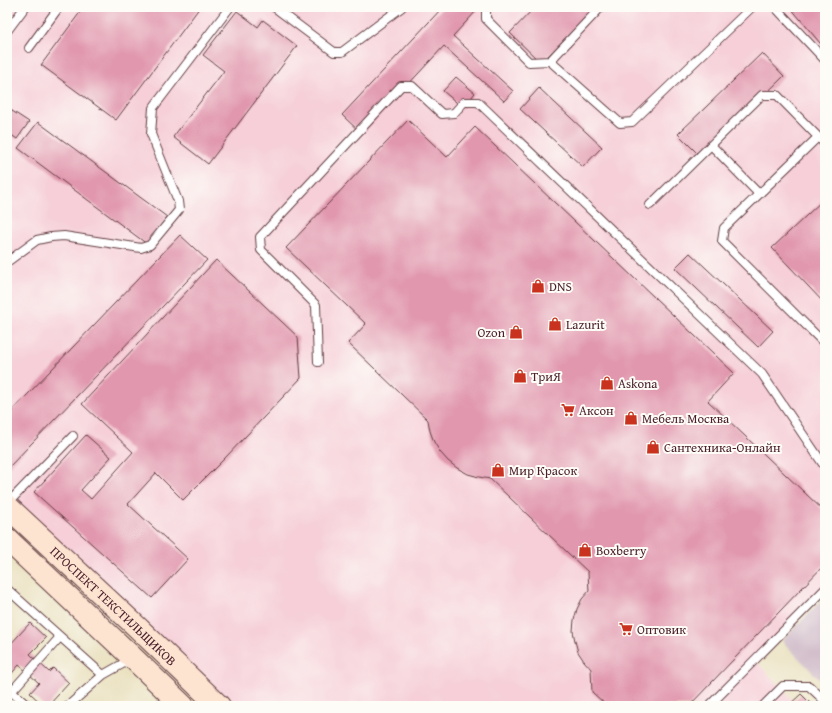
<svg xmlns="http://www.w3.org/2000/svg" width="832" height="713" font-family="'Gentium Book Plus',serif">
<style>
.built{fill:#f6cfd8}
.industrial{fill:#d1bdca}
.building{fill:#e197ae}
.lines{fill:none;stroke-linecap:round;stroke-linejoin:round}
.service-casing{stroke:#623c41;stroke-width:10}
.secondary-casing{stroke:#623c41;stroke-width:24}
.service{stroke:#fff;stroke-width:8}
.secondary{stroke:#fde4d1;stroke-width:22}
.labels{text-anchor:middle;stroke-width:4;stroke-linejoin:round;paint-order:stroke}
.poi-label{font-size:13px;fill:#4a1f2b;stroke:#fdfcf7;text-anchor:start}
.street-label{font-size:13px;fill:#4a1f2b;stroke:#fdfcf7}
</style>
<rect width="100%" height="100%" fill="#fdfcf7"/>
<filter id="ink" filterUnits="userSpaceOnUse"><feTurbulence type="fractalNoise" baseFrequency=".025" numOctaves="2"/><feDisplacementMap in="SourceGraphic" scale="8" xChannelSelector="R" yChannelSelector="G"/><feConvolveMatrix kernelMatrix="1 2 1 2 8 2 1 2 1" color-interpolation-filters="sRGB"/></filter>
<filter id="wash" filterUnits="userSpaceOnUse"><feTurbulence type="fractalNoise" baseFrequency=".012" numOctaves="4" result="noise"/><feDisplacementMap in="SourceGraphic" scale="16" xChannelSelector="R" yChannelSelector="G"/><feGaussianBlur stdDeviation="0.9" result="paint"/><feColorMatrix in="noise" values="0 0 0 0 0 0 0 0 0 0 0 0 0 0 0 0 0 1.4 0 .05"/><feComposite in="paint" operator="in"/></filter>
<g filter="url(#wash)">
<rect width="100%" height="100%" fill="#eae1c0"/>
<path class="built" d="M7,7H825V587L755,660L798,706H214L7,506Z"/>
<path class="industrial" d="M825,597V685L782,641Z"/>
<g id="blocks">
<path class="building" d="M84,7H200L116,120L41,65Z
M443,7H480L453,36L513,91L504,101L444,46L362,134L342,115Z
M535,7H596L541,63L510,33Z
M790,7H825V49Z
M237,11L258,27L263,20L297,46L208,164L173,137L224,71L203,55Z
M762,53L784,76L701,157L678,134Z
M456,77L475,93L463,108L443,91Z
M539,88L602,147L583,167L520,109Z
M9,109L29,122L17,139L7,132V111Z
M408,120L447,157L475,127L734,373L708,401L825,512V564L689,706H607L592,692L591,669L584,661L578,652L575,641L573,631L574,620L577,609L582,599L589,591L588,572L490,479L479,477L468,474L457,468L448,461L440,452L434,442L430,431L428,420L348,343L366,324L286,248Z
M38,122L167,217L147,244L18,148Z
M825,198V304L772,248Z
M180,235L207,260L10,466L7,463V414L8,415Z
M690,253L773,331L758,347L675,268Z
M216,260L298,337L301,378L225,458L183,500L156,473L128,504L188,559L152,598L34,492L86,435L111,457L81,490L91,499L133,452L82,404Z
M30,623L46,638L30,654L49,672L53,668L69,683L48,706H44L30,693L39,683L19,665L7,679V648Z
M801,694L813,706H788Z"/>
</g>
</g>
<g filter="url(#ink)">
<use href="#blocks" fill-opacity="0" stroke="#623c41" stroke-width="1"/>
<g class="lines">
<g class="service-casing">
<path id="service" d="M274,7L334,52H342L402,7
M486,7V19L529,62L550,61L620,123L632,122L752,7
M775,7L825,60
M7,31L25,7
M29,48L59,7
M550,61L601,7
M818,137L724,228L722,241L825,344
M711,145L759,194
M650,205L762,95H777L825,144
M7,262L37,240L51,237L64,236L141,248L150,245L179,210L178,201L151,134L153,108L230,7
M318,362L316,305L261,250L260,237L401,86H412L442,114L454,113L464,102H478L762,374L825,467
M7,504L73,436
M7,589L103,675L133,658
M7,688L28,706
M11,692L60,637
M68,706L103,675
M709,706L825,589
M763,706L783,686H809L825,701"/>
</g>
<g class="secondary-casing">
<g id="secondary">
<path id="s1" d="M7,506L136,626L219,706"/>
<path d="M7,539L133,658L183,706"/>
</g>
</g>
<use href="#service" class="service"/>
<use href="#secondary" class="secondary"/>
</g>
</g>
<defs>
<g id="shop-bare" transform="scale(1.08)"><path d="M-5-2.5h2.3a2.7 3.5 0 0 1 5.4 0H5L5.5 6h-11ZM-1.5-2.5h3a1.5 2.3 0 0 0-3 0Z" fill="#c8321e" stroke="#fdfcf7" stroke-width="2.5" paint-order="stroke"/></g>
<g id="supermarket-bare" transform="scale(1.08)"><path d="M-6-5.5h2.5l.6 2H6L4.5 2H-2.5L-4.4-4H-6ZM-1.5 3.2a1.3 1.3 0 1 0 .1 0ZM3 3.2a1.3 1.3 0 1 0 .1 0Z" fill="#c8321e" stroke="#fdfcf7" stroke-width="2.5" paint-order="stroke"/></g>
</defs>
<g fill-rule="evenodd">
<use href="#shop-bare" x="538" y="286"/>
<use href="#shop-bare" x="555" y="324"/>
<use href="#shop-bare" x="516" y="332"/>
<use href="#shop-bare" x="520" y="376"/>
<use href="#shop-bare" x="607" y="383"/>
<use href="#supermarket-bare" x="568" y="410"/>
<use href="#shop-bare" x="631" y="418"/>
<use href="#shop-bare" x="653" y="447"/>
<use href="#shop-bare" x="498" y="470"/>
<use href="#shop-bare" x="585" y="550"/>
<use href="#supermarket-bare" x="626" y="629"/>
</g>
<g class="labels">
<g class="poi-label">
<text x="549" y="291">DNS</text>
<text x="566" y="329">Lazurit</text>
<text x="505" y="337" text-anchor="end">Ozon</text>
<text x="531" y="381">ТриЯ</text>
<text x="618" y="388">Askona</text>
<text x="579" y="415">Аксон</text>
<text x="642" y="423">Мебель Москва</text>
<text x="664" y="452">Сантехника-Онлайн</text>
<text x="509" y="475">Мир Красок</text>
<text x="596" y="555">Boxberry</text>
<text x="637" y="634">Оптовик</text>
</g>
<g class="street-label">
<text dy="5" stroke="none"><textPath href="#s1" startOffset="146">ПРОСПЕКТ ТЕКСТИЛЬЩИКОВ</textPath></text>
</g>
</g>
<rect width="832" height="713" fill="none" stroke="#fdfcf7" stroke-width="24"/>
</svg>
